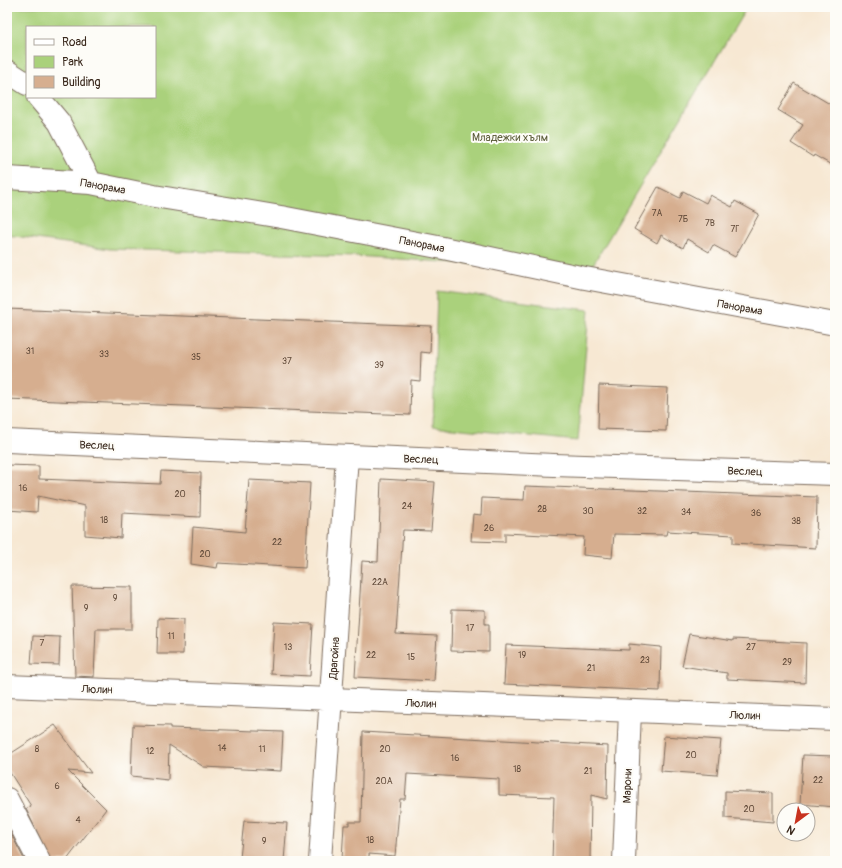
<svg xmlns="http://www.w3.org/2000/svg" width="842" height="868" font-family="Pangolin,sans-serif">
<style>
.green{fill:#aad17b;stroke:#727e4c;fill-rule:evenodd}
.building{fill:#d6ae8f}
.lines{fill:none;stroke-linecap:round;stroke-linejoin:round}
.minor-casing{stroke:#7d6c5d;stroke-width:24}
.minor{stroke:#fff;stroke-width:22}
.labels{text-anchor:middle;stroke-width:4;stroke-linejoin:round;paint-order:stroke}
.number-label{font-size:9px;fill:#624b3a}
.park-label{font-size:11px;fill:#5c5c3a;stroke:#fdfcf7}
.street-label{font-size:11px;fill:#3b2a1e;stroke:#fdfcf7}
</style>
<rect width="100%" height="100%" fill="#fdfcf7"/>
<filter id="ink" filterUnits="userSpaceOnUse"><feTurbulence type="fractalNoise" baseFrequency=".025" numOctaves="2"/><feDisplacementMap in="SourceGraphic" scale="8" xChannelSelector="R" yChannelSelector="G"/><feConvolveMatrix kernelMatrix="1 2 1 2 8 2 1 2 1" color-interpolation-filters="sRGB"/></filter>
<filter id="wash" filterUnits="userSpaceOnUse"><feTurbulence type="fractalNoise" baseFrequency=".012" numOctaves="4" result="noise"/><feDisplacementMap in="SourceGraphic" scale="16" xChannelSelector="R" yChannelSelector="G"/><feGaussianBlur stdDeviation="0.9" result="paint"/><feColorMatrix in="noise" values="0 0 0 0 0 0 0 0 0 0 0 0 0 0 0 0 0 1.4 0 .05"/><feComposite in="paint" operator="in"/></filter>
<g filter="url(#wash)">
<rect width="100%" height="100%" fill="#f7e8d3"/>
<path class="green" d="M7,7H747L585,278L534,268L355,256L110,249L7,235ZM27,27H155V97H27Z
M437,291L589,310L578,441L433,426Z"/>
<g id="blocks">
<path class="building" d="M794,83L835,107V167L814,155L813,157L791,143L803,125L778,110Z
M658,187L680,198L683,191L706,203L710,195L732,207L735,201L759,214L735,257L713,245L709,252L687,239L683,248L661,235L657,243L634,229Z
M7,309L431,326L430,353L421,352L420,381L411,380L410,415L7,399Z
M599,385L668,388L666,431L598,429Z
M7,465L39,466V479L160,484L161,471L201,473L200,517L122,513L121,538L85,535V506L38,496L37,512L7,510Z
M381,479L435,482L431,531L403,530L396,634L437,636L434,681L355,677L362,561L378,562Z
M249,480L310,483L305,568L218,563L217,568L191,564L193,527L245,532Z
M525,486L817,497L816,548L733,543V535L667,531L666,535L614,534L612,558L583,555L584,537L505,533V542L471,541L473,514L481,515L482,498L524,500Z
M72,586L132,587V629H96L94,677L75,676Z
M452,609L485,610V624H489V652L451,651Z
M158,618L184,619L183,654H157Z
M274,622L313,624L310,676L271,674Z
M689,634L733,641V639L806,643L805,683L727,679V673L682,666Z
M33,636L60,637L59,665L31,664Z
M629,644L661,647L660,691L504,684L506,645L629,650Z
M55,725L91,773L68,771L106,809L66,861H51L26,809L31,806L7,768V756Z
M133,725L170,726V728L283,732L281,771L204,767L169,745L168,780L131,776Z
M363,732L608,746L607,799L591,795L590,861H552L554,797L499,795V779L407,774L405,799H400L395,856L369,854V861L342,859L344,825H349V822H361Z
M664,736L721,740L717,775L661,771Z
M803,755L835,756V807L800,804Z
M725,791L773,793V822L725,818Z
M244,821L287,823L284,861L240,858Z
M7,826L25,861H7Z"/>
</g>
</g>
<g filter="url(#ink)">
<use href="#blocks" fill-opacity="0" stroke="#7d6c5d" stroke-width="1"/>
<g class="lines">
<g class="minor-casing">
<path id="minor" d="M7,71L27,84
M38,97L59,122L91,183
M7,178L91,183L154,196L281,217L443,248L585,278L835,324
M7,441L554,465L835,474
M7,686L835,719
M7,799L39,861
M320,861L347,456
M624,861L630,711"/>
</g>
<use href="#minor" class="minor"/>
</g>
</g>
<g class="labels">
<g class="number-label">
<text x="657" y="216">7А</text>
<text x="683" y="222">7Б</text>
<text x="710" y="226">7В</text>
<text x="735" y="232">7Г</text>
<text x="30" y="354">31</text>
<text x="104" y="357">33</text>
<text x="196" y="360">35</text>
<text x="287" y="364">37</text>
<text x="379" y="368">39</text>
<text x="23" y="491">16</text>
<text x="180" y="497">20</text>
<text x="407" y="509">24</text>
<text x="542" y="512">28</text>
<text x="588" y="514">30</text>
<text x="642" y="514">32</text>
<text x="686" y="515">34</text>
<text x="756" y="516">36</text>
<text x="104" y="523">18</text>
<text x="796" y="524">38</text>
<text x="489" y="531">26</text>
<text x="277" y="545">22</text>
<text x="205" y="557">20</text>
<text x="380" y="585">22А</text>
<text x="115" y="601">9</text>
<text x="86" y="611">9</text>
<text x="470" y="631">17</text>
<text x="171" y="639">11</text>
<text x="42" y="646">7</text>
<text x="288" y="650">13</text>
<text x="751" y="650">27</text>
<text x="371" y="658">22</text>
<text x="522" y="658">19</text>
<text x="411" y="660">15</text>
<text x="645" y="663">23</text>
<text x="787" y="665">29</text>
<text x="591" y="671">21</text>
<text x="222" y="751">14</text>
<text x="37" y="752">8</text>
<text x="262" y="752">11</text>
<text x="385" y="752">20</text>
<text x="150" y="754">12</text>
<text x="691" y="758">20</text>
<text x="455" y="761">16</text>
<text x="517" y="772">18</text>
<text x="588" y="774">21</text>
<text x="818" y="783">22</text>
<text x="384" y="784">20А</text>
<text x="57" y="789">6</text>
<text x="749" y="812">20</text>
<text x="78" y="823">4</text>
<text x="370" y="843">18</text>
<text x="264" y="844">9</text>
</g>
<g class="park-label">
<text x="510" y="141">Младежки хълм</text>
</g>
<g class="street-label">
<text transform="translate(103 186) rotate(10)" y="4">Панорама</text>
<text transform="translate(422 244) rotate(11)" y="4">Панорама</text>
<text transform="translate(740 307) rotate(10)" y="4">Панорама</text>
<text transform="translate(97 445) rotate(2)" y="4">Веслец</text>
<text transform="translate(421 459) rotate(2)" y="4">Веслец</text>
<text transform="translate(745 471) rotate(2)" y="4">Веслец</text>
<text transform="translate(334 658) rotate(-86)" y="4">Драгойна</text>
<text transform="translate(97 689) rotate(2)" y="4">Люлин</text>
<text transform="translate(421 703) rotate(2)" y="4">Люлин</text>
<text transform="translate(745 715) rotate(2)" y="4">Люлин</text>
<text transform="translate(627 786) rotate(-88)" y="4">Марони</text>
</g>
</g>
<rect width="842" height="868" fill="none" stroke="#fdfcf7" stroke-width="24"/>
<rect x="26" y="26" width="130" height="72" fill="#fdfcf7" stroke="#afa8a0"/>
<rect x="34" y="39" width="20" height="6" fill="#ffffff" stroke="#afa8a0"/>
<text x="62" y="46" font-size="12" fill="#3b2a1e">Road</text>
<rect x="34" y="56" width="20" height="12" fill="#aad17b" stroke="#afa8a0"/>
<text x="62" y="66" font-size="12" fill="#3b2a1e">Park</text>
<rect x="34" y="76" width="20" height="12" fill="#d6ae8f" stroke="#afa8a0"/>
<text x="62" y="86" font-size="12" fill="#3b2a1e">Building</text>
<g transform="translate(796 822) rotate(212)"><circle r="19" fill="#fdfcf7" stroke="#afa8a0"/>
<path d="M0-3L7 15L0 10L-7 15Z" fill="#c8321e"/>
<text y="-6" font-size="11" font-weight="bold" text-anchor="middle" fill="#3b2a1e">N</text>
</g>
</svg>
